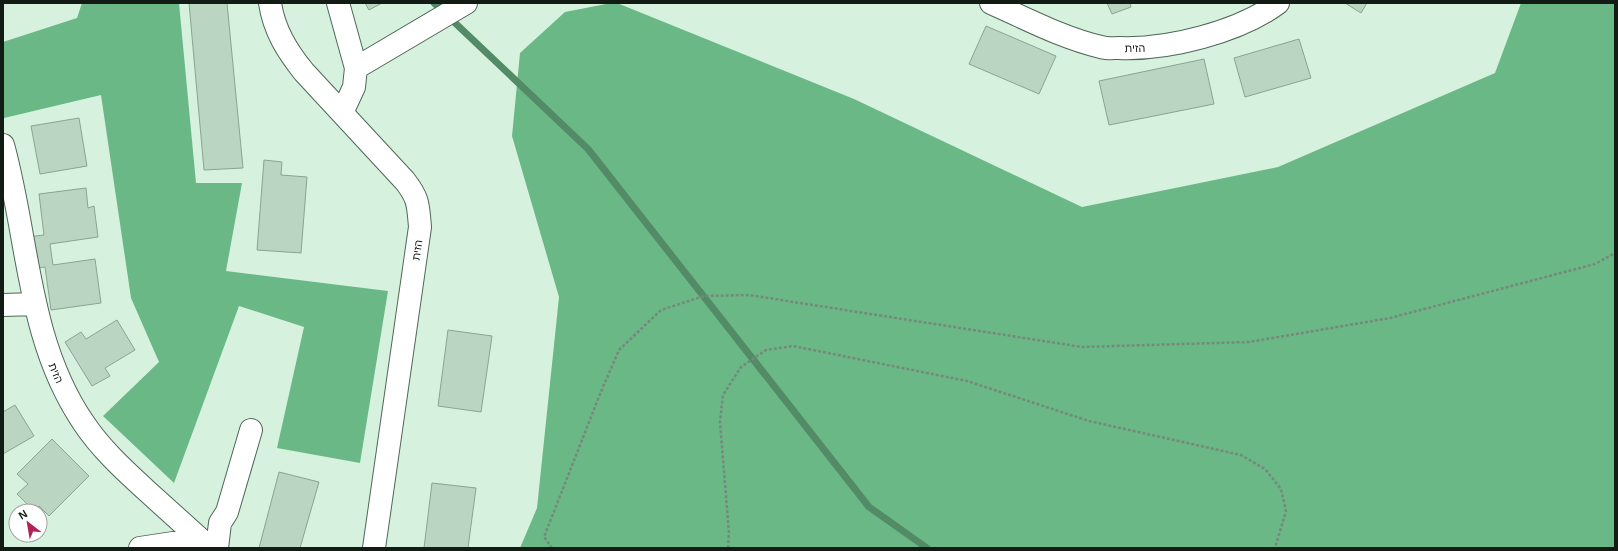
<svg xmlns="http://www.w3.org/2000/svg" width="1618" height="551" font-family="Arial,'Noto Sans Hebrew',sans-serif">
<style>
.forest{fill:#6ab886}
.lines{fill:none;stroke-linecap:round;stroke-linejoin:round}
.stream{stroke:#528b66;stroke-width:7}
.building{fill:#bad5c2;stroke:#8aa491}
.minor-casing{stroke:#4f6756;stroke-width:24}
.path{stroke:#76897c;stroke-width:2.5;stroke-dasharray:3 2;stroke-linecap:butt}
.minor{stroke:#fff;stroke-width:22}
.labels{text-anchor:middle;stroke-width:3;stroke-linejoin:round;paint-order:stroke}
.street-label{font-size:11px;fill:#121c15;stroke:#fff}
</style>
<rect width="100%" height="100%" fill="#d6f2de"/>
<path class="forest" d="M82,3H179L196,183H242L226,271L388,291L360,463L277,448L304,327L239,306L174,483L103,416L159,362L131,298L101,95L4,118L3,113V42L77,18Z
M611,3H617L854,99L1082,207L1278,167L1495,73L1521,3H1615V548H520L537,508L559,297L512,136L520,53L565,12Z"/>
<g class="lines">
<path class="stream" d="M434,3L588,149L869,507L927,548"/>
</g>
<path class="building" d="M189,3H227L243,168L204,170Z
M365,3H382L369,10Z
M1107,3H1130L1131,7L1112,14Z
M1345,3H1367L1361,13Z
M986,26L1056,56L1039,94L969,64Z
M1299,39L1311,78L1245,97L1234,58Z
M1204,59L1214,104L1109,125L1099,81Z
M79,118L87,166L40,174L31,126Z
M264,160L282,162L281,175L307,177L301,253L257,250Z
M86,188L88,208L94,206L98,237L50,244L53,265L95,259L101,303L51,310L45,267L31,269L27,237L44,235L39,194Z
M117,320L135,350L105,368L110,376L92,386L65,342L81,332L86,339Z
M448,330L492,336L481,412L438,406Z
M15,405L34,436L3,454V412Z
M52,439L89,476L49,516L39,506L34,511L17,494L28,484L17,474Z
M279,472L319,482L300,548H259Z
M432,483L476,488L468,548H424Z"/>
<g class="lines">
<g class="minor-casing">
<path id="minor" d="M270,3C274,30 287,51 304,72L405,181C419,199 418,205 420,227L374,548
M338,3L356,68L354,87L342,113
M991,3C1027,19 1063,38 1101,47C1107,49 1113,48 1119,48C1168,50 1239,32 1278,3
M356,68L466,3
M3,145C29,239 27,339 83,422C100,448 124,470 147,491C168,510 189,529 210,548
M3,305L35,304
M140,548L173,543L205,544
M217,548L220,523L227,512L251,430"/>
</g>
<path class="path" d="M552,548L544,537L600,394L619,350L661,310L704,296L749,295L1082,347L1249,342L1390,318L1595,264L1615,253
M728,548L729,533L720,422L723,395L741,367L766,350L793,346L967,381L1089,421L1241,455L1265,469L1281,489L1286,511L1275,548"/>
<use href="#minor" class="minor"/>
</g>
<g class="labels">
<g class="street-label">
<text transform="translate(1135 48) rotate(-2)" y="4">הזית</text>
<text transform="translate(417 250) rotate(-82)" y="4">הזית</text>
<text transform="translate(56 373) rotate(67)" y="4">הזית</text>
</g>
</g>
<rect width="1618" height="551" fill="none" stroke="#121c15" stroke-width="8"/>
<g transform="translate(28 523) rotate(329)"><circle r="19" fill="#ffffff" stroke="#a0a4a1"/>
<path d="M0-3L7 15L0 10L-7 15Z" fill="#b02257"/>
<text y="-6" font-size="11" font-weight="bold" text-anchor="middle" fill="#121c15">N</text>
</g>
</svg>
